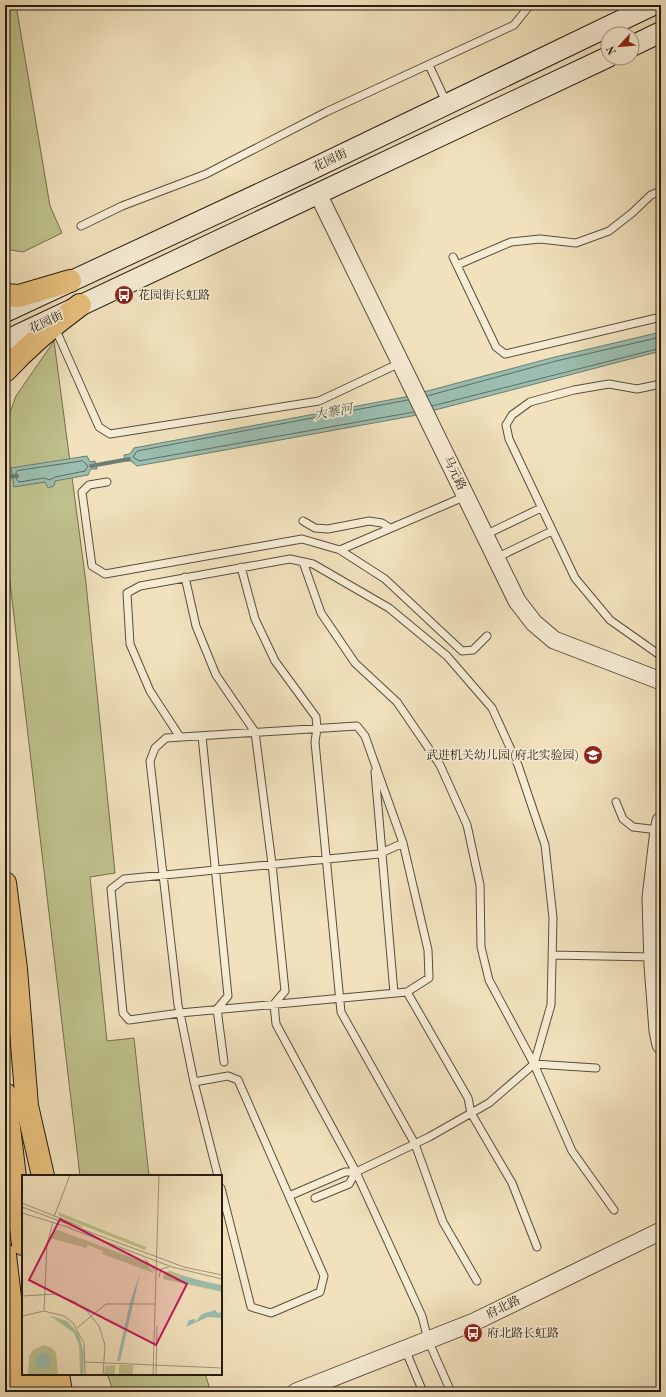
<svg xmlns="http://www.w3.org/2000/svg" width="666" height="1397" font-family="'Old Standard TT','Noto Serif SC',serif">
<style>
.green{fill:#bfc28d;stroke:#726f50}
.water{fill:#9bbeb0;stroke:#6c7d71}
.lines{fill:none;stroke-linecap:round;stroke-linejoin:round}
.shore{stroke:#606d61;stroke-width:1}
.stream{stroke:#6c7d71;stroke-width:4}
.service-casing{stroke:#594e3d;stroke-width:9}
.tertiary-casing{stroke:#594e3d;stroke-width:19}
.secondary-casing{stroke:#261c12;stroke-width:22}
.primary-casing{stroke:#261c12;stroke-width:24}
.trunk-casing{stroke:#261c12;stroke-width:24}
.service{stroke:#f6ecd4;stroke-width:7}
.tertiary{stroke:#f6ecd4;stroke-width:17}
.secondary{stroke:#f6ecd4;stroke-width:20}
.primary{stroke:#e8c17e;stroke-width:22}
.trunk{stroke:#e8c17e;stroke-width:22}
.labels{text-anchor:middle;stroke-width:3.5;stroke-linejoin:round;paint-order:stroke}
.street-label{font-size:12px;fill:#261c12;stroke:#f6ecd4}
.poi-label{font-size:12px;fill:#261c12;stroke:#f6ecd4;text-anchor:start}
.water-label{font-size:13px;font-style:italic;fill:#4f5549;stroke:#f6ecd4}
.inset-road{fill:none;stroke:#a09379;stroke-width:1}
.view{fill:#c2185b;fill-opacity:0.15;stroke:#c2185b;stroke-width:2}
.inset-edge{fill:none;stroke:#261c12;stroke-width:2}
</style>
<rect width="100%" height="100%" fill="#f1e2bd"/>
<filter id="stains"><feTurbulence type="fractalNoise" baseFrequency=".005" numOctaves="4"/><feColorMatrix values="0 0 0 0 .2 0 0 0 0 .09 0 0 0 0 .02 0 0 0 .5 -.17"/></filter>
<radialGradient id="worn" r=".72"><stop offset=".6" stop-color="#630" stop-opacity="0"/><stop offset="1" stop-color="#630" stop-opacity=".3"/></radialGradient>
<path class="green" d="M5,5H16L50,206L62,233L23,252L5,249Z
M54,341L86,583L115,873L90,877L107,1041L134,1038L149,1176H80L5,540V426L16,396Z
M107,1374H205L211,1392H116L113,1390Z"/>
<path class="water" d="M661,332V351L412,416L137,466L131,461H125L124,455L130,454L134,448L405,397L555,357Z
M87,456L90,462L95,461L97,469H91L88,475L55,481L54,486L48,488L45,482L14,487L11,468Z"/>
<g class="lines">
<path class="shore" d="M427,396L556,361L661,337
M408,400L137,451L133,457L139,461L414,412
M432,406L661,348
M83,461L88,466L85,471L55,477L50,480L44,478L19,482L17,480L16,473L17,471Z"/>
<path class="stream" d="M91,466L129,459
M5,477L17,476"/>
<g class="service-casing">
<path id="service" d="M429,65L447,104
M81,226L122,206L206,174L326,112L514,25L530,5
M453,257L496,347L505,354L661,317
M457,265L511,242L540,239L576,243L609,231L632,213L651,195L661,191
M55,328L99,427L110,434L319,401L400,363
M661,384L637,389L609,384L574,390L530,402L512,415L506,425L509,439L575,578L610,620L661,656
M107,482L89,485L82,492L92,566L105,574L302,539L340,550L385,579L462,651L473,650L487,636
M303,521L315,528L328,529L369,521L382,523L390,528
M485,535L541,508
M340,550L466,496
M496,558L552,531
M303,562L321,613L355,663L397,702L440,765L467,825L480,885L481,947L489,980L534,1064L572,1151L614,1210
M241,567L255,619L275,661L316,717L317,728L315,742L341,1012L415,1144L443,1222L477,1281
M185,577L196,626L216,675L255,732L272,864L285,991L274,1004L276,1024L356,1172L422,1316L428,1340L451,1392
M202,736L228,996L217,1009L224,1062
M180,737L150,691L130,644L127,593L140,586L290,559L313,564L389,608L447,656L492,708L518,765L545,845L553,918L551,1005L534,1064L489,1103L429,1137L356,1172H345L289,1196
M375,772L394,993
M616,802L623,819L633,827L659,830
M552,955L652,957
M407,992L468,1098L471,1113L512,1183L537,1247
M534,1064L596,1068
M194,1082L228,1076L238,1080L324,1276L320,1292L271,1313L251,1307L221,1188
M218,1176L194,1082L180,1013L178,1005L150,761L155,748L166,738L357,726L365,736L403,843L428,950L429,978L407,992L180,1013L129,1020L123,1013L111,889L124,879L379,854L403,843
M315,1198L349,1184L356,1172
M405,1349L423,1392"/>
</g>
<g class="tertiary-casing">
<path id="tertiary" d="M318,194L517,601L534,623L554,640L661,681
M661,821L659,830L651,898L653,965L658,1031L661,1045
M296,1392L474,1322L661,1231"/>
</g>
<g class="secondary-casing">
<path id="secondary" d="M632,46L661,32
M5,312L308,171L653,5
M5,341L608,57"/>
</g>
<g class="primary-casing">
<path id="primary" d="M5,295L19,296L70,281
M5,371C28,346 53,325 80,305
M5,883L16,969L27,1106L43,1176"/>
</g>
<g class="trunk-casing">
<path id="trunk" d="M5,1094L23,1244
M5,1255L21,1392
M38,1374L40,1392
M58,1374L61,1392"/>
</g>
<use href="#service" class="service"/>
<use href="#tertiary" class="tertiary"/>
<use href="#secondary" class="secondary"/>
<use href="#primary" class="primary"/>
<use href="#trunk" class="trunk"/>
</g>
<defs>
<g id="bus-disc" transform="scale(1)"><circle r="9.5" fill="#8f2418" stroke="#f6ecd4"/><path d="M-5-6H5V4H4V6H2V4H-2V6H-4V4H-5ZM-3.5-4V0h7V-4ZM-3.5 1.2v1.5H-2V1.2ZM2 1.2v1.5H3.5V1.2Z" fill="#fff"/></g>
<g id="school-disc" transform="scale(1)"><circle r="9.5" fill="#8f2418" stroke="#f6ecd4"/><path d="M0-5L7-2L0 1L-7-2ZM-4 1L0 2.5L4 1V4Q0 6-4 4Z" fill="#fff"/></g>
</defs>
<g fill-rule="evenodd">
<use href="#bus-disc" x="124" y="295"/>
<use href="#school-disc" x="593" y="755"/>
<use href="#bus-disc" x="473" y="1333"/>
</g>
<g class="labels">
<g class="street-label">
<text transform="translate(330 160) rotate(-26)" y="4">花园街</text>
<text transform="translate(46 322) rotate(-25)" y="4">花园街</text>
<text transform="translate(455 473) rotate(64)" y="4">马元路</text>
<text transform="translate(503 1307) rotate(-26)" y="4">府北路</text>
</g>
<g class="poi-label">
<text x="138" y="299">花园街长虹路</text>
<text x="579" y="759" text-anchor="end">武进机关幼儿园(府北实验园)</text>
<text x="487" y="1337">府北路长虹路</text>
</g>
<g class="water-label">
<text transform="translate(333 411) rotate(-10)" y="5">大寨河</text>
</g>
</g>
<g transform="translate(22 1175)">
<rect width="200" height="200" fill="#f1e2bd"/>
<path d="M36,37L124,72L123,75L37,41ZM36,55L124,88L132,98L80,79L81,76L66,70L64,73L28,63L31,56ZM148,96L175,105L200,110V117L141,104L143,97ZM27,140L45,146L57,159L62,179L61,200H58L57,170L52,158ZM22,170L30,173L34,178L36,200H6L7,181L11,175ZM94,190L92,200H82L83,191ZM97,190H111V200H97Z" fill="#bfc28d"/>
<path d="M118,99L98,186H95L108,127ZM161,101L200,111V116L161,107L156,104ZM193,135L196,138L200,137V143L186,142L164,152L167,145L173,144V147L180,139ZM28,141L45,147L57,162L61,177V200H59V175L53,159L42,148ZM13 186a8 8 0 1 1 16 0a8 8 0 1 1-16 0Z" fill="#9bbeb0"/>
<path class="inset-road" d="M0,28L60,52M0,32L162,92L200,100M0,38L49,53M32,42L48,0M47,53L150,92L200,104M123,84L133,96M137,102L139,94L147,92M0,121L33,119L53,127L65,136L77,151L83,170L81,200M22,136L25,69L31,47M0,141L22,136L42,141L51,148L62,168L63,200M55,153L84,129H133M63,187L200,193M131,200L137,0M134,200L135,151"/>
<path class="view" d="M38,44L165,109L134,170L7,105Z"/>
<rect width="200" height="200" class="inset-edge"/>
</g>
<rect width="666" height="1397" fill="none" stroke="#f1e2bd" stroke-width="20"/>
<rect x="6" y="6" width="654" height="1385" fill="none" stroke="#261c12" stroke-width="2"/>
<rect x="10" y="10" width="646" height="1377" fill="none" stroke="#261c12"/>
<g transform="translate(620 46) rotate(243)"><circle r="19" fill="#f6ecd4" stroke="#a39986"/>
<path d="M0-3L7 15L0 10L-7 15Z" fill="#8f2418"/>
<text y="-6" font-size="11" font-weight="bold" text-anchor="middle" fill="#261c12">N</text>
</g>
<rect width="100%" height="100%" filter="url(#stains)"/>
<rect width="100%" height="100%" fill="url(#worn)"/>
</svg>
